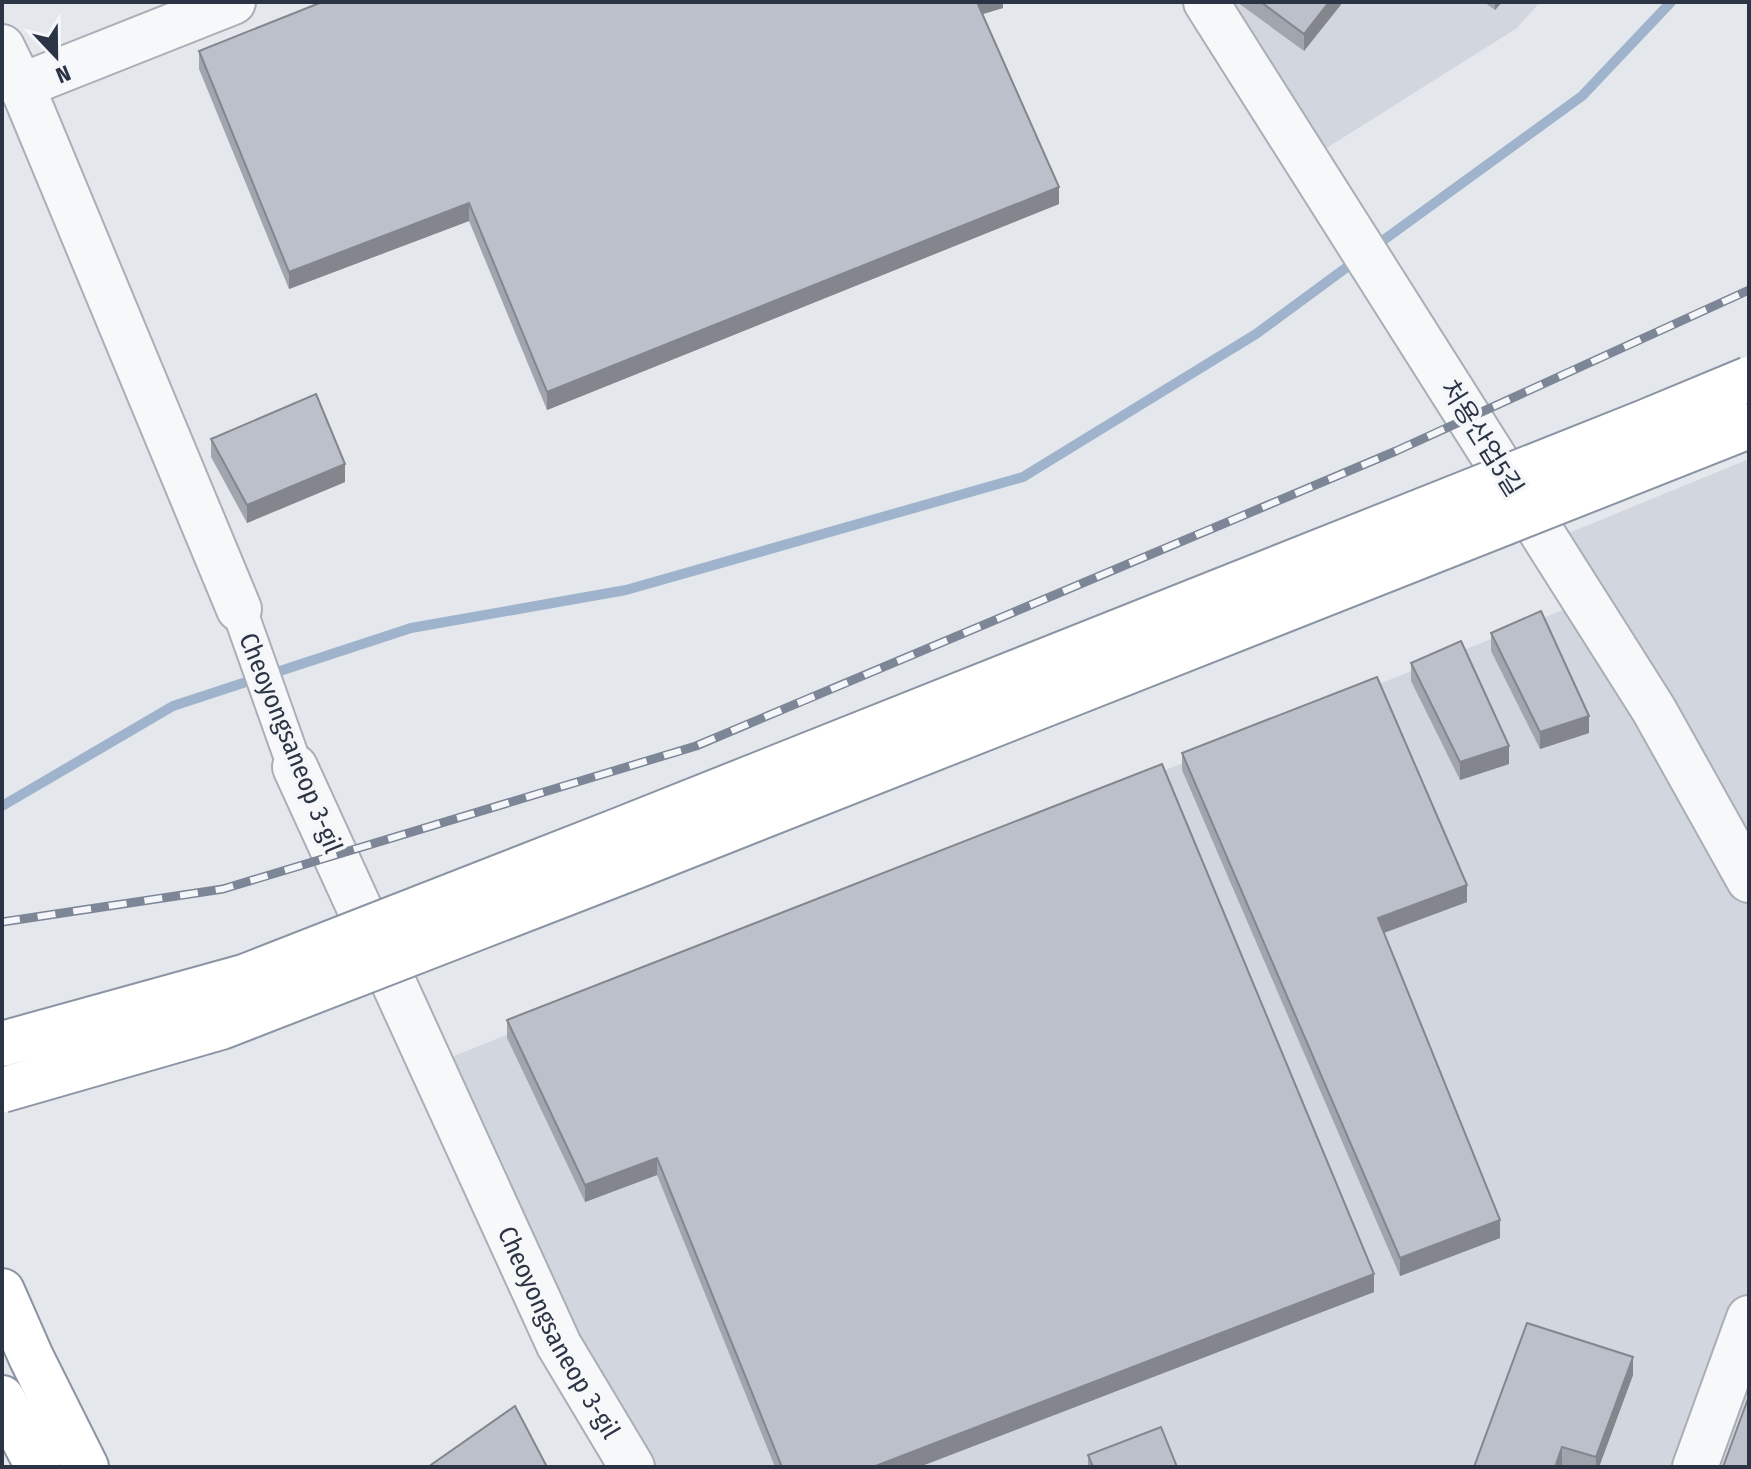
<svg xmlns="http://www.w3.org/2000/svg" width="1751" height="1469" font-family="'Fira Sans Condensed','Noto Sans KR',sans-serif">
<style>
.built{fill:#d2d6de}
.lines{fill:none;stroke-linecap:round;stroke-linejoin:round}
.stream{stroke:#9fb4cc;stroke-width:10}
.minor-casing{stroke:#a9aeb7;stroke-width:38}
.tertiary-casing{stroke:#a9aeb7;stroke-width:48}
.trunk-casing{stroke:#8b94a3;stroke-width:48}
.minor{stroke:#f7f8fa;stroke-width:34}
.tertiary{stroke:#f7f8fa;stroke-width:44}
.trunk{stroke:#fff;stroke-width:44}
.rail-casing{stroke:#7d8696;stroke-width:9}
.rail{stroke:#f4f6f9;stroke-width:6;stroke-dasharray:18;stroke-linecap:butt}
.trunk-bridge-casing{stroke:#8b94a3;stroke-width:48;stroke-linecap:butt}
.trunk-bridge{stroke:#fff;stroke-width:44}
.wall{fill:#a1a5ae}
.shaded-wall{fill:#83868d}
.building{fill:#bbc0ca;stroke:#83868d;stroke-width:2}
.labels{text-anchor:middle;stroke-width:7;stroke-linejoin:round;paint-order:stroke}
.street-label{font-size:26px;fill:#2b3445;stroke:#f4f6f9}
</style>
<rect width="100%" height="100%" fill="#e4e7ec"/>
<path class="built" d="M1206,2H1540L1517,28L1306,161Z
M1749,459V1467H635L432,1065L1583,602L1547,542Z"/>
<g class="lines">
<path class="stream" d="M1374,247L1582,96L1671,2
M2,806L173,706L411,628L626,590L1023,477L1256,334L1358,259"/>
<g class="minor-casing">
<path id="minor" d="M239,609L295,767"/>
</g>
<g class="tertiary-casing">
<g id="tertiary">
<path d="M1206,2L1654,710L1749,880"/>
<path d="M2,47L26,96L239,609"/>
<path d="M21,86L233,2"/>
<path id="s1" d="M295,767L559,1345L632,1467"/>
<path d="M1695,1467L1749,1318"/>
</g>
</g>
<g class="trunk-casing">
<path id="trunk" d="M2,1291L31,1357L86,1467
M2,1398L38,1467"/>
</g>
<use href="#minor" class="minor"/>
<use href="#tertiary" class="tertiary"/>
<use href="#trunk" class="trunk"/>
<g class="rail-casing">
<path id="rail" d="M2,922L223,889L696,746L1396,451L1749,290"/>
</g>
<use href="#rail" class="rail"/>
<g class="trunk-bridge-casing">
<path id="trunk-bridge" d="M2,1044L244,977L620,830L1643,423L1749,379
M2,1090L221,1027L636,866L1749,426"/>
</g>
<use href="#trunk-bridge" class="trunk-bridge"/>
</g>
<path class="wall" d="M1003,2V8L983,14L1059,204L547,410L469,221L289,289L199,69V51Z
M1237,2H1343L1304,51Z
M1484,2H1502L1495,10Z
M211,439L345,482L247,523L211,457Z
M1491,633L1589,733L1540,749L1491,651Z
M1411,663L1509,764L1460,780L1411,681Z
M1182,753L1467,902L1384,933L1500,1238L1400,1276L1182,770Z
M507,1020L1374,1292L919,1467H775L657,1175L585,1202L507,1038Z
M1633,1375L1599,1467H1569L1562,1465V1467H1474Z
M1088,1455L1177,1467H1088Z"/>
<path class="shaded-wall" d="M976,2H1003V8L976,16Z
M1329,2H1343L1304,51V34Z
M1495,2H1502L1495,10Z
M1059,187V204L547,410V392Z
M469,203V221L289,289V272Z
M345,464V482L247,523V505Z
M1589,716V733L1540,749V732Z
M1509,746V764L1460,780V762Z
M1467,885V902L1378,935V918Z
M657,1158V1175L585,1202V1185Z
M1500,1220V1238L1400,1276V1258Z
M1374,1274V1292L919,1467H873Z
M1633,1357V1375L1599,1467H1596V1457Z
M1562,1447V1467H1555Z"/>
<path class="building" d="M322,2H977L1059,187L547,392L469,203L289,272L199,51Z
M1261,2H1329L1304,34Z
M316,394L345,464L247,505L211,439Z
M1541,611L1589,716L1540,732L1491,633Z
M1461,641L1509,746L1460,762L1411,663Z
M1377,677L1467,885L1378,918L1500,1220L1400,1258L1182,753Z
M1162,764L1374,1274L873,1467H782L657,1158L585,1185L507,1020Z
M1527,1323L1633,1357L1596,1457L1562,1447L1555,1467H1474Z
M1749,1396V1467H1723Z
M515,1406L547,1467H428Z
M1161,1427L1177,1467H1093L1088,1455Z"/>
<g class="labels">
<g class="street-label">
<text transform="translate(1482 438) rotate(58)" y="9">처용산업5길</text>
<text transform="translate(291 743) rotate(68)" y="9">Cheoyongsaneop 3-gil</text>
<text dy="9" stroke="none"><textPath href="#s1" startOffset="624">Cheoyongsaneop 3-gil</textPath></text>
</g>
</g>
<rect width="1751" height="1469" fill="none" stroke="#2b3445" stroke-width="8"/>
<g transform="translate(56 56) rotate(158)" stroke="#f4f6f9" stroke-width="6" paint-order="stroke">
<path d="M0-6L14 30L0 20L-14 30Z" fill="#2b3445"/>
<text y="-12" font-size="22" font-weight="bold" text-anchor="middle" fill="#2b3445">N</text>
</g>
</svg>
